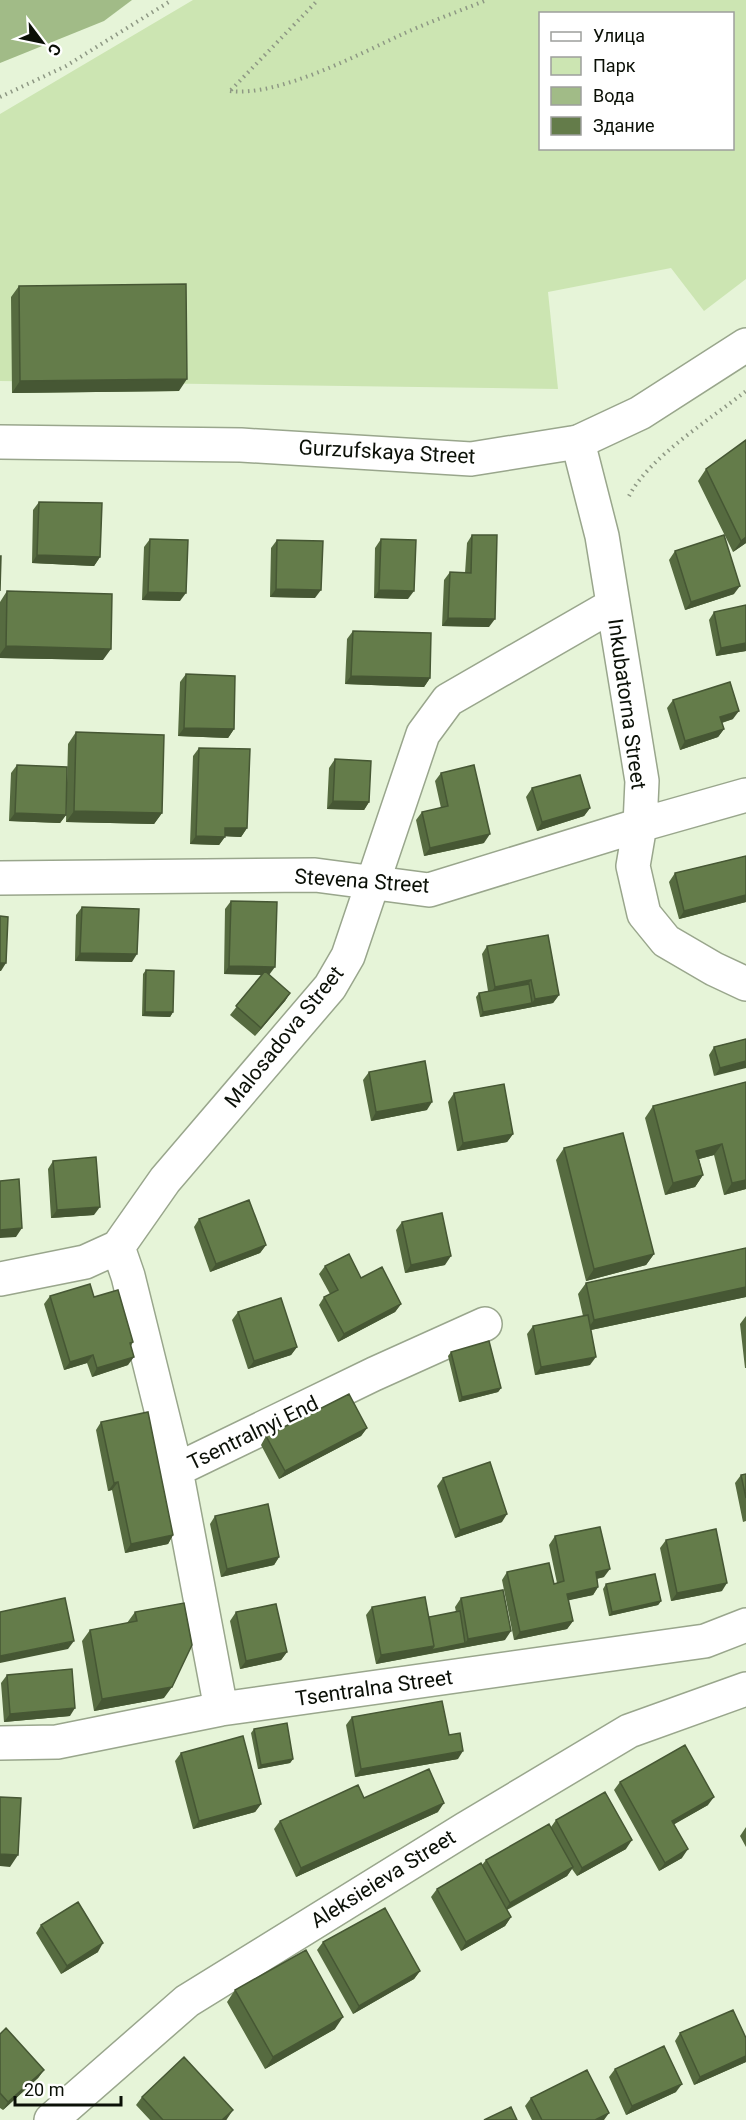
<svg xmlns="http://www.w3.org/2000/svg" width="746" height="2120" font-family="Roboto,sans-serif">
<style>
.green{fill:#cce5b2;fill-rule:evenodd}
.water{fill:#a1bb87}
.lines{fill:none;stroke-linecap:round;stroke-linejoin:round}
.minor-casing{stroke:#99a68c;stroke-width:36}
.major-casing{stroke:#99a68c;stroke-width:36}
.path{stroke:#8e9884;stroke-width:4;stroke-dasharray:1.5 4.5;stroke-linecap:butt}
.minor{stroke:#fff;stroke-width:33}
.major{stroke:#fff;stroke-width:33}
.wall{fill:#566b40}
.shaded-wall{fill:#465734}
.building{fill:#647c4a;stroke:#465734;stroke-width:1.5}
.labels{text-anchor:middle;stroke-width:5;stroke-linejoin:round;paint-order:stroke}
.street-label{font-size:21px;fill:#0b1007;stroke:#fff}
</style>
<rect width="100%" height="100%" fill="#e6f4d8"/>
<path class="green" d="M193,0H746V279L704,311L671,268L548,292L558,389L0,381V114ZM540,14H732V148H540Z"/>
<path class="water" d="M0,0H132L104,21L0,63Z"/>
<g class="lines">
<g class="minor-casing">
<path id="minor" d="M578,442L602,536L642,781L640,825L633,866L644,914L666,941L714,969L746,984
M0,878L315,875L429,890L640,825L746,795
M118,1247L128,1276L176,1470
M0,1279L85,1262L118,1247L165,1180L330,987L348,956L423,734L448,700L613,605
M221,1709L176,1470L374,1374L485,1324
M0,1743L57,1742L221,1709L705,1641L746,1625
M51,2120L187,2001L465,1829L629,1731L746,1689"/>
</g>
<g class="major-casing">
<path id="major" d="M0,442L241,445L471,459L578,442L640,413L746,345"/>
</g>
<path class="path" d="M231,90L318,0
M230,91C279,97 359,54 405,33C432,21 459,11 487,0
M0,97L66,66L172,0
M629,496C649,457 711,419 746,391"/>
<use href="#minor" class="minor"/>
<use href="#major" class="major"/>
</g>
<path class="wall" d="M19,286L179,391L12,393L11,297Z
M706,469L746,543L733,552L698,481Z
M39,502L100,557L94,566L32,563L33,510Z
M472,535L489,627L442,626L444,580L450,572L465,573L467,543Z
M150,539L180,601L142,600L144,547Z
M381,539L408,599L374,598L375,548Z
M277,540L315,598L270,597L271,548Z
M675,551L734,594L685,610L669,560Z
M7,591L103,660L0,658V602Z
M714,612L746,651L716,656L709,620Z
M353,631L430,678L424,687L345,684L347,639Z
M186,674L234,729L228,738L178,736L180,682Z
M673,700L733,719L722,723L724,729L718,737L680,750L667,708Z
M76,732L162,813L154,824L66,822L68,744Z
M199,748L247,828L241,837L225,836L219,845L190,844L193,756Z
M335,759L369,802L364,810L327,809L329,768Z
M17,765L66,815L60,823L9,821L11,773Z
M441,773L484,843L424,856L416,820L422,812L441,808L435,781Z
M532,788L590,808L584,816L537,831L526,797Z
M746,856V902L679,919L669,882L675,873Z
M231,901L269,975L290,993L285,1001L255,1036L230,1015L262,975L224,974L225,909Z
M82,907L132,962L75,961L76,915Z
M487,946L559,995L553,1003L480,1017L476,997L479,993L488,991L482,954Z
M146,970L173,1012L170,1017L142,1016L143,974Z
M746,1039L714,1076L709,1055L714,1047Z
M369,1072L427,1110L371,1121L363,1080Z
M746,1082V1189L724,1195L714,1155L699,1159L703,1175L695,1187L665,1195L645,1118L653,1106Z
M454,1093L513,1134L507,1142L457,1151L448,1102Z
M564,1148L654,1254L646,1265L586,1281L556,1160Z
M53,1161L94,1215L51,1218L48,1169Z
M199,1219L266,1245L260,1253L210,1272L194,1227Z
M402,1222L445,1265L405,1273L396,1230Z
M746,1248V1297L591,1330L590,1365L535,1375L527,1334L533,1326L583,1316L578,1294L586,1283Z
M325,1266L361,1278L401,1304L395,1312L338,1342L319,1305L324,1297L330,1294L319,1274Z
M50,1296L94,1297L133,1342L131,1346L128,1365L92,1377L87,1363L64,1370L44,1304Z
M238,1312L297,1347L291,1355L248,1369L232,1320Z
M746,1316V1368H745L740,1324Z
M451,1352L501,1388L498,1392L459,1402L448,1356Z
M101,1422L173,1535L168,1544L125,1553L112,1490L108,1491L96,1430Z
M367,1428L361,1436L279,1479L261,1445L266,1436Z
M746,1474V1521L743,1522L735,1483L741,1475Z
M443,1478L502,1522L455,1538L437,1486Z
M215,1516L279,1557L274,1565L221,1577L210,1524Z
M555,1536L604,1577L597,1579L598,1587L593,1595L568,1600L573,1621L567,1629L514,1640L502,1580L507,1572L554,1584L557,1583L549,1545Z
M666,1540L722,1591L671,1601L660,1548Z
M606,1584L661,1601L658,1605L609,1616L603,1589Z
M461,1598L505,1640L376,1664L366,1615L372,1607L429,1617L456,1612L455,1607Z
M135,1612L164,1698L94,1711L82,1641L90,1630L127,1623Z
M236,1612L287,1652L281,1660L240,1669L230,1621Z
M7,1675L70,1716L4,1722L1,1683Z
M352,1717L449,1735L458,1759L355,1777L346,1725Z
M254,1729L293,1759L290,1763L258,1769L251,1733Z
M181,1753L261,1804L255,1812L193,1829L175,1761Z
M620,1782L708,1805L674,1824L682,1858L659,1871L614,1790Z
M364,1798L438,1812L296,1877L274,1829L280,1821Z
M556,1820L626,1849L577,1876L572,1869L567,1876L507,1910L511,1917L505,1926L461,1951L431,1897L437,1889L482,1865L486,1860L551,1827Z
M746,1827V1847L740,1836Z
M41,1925L98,1952L61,1974L36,1933Z
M323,1942L420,1971L414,1979L353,2014L317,1950Z
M235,1990L335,2029L265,2069L227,2002Z
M680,2033L746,2038V2062L694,2085L675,2041Z
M0,2034L44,2070L38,2078L3,2110L0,2108Z
M615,2069L676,2092L626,2115L609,2077Z
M142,2097L227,2119L226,2120H150L136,2105Z
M531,2098L604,2120H532L525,2106Z"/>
<path class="shaded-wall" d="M187,379L179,391L12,393L20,381Z
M746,537V543L733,552L741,541Z
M37,555L100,557L94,566L32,563Z
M740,586L734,594L685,610L691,602Z
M276,589L321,590L315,598L270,597Z
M379,590L414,591L408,599L374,598Z
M148,592L186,593L180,601L142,600Z
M448,618L495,619L489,627L442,626Z
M746,643V651L716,656L721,648Z
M6,646L111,649L103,660L0,658V654Z
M351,676L430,678L424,687L345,684Z
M739,711L733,719L714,725L720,717Z
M184,728L234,729L228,738L178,736Z
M724,729L718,737L680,750L685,741Z
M333,801L369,802L364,810L327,809Z
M590,808L584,816L537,831L542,822Z
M74,811L162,813L154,824L66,822Z
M15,813L66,815L60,823L9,821Z
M225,828H247L241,837L219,836Z
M490,834L484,843L424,856L430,848Z
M196,836L225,837L219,845L190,844Z
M746,895V902L679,919L684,911Z
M80,953L137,954L132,962L75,961Z
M0,963H6L1,971H0Z
M229,966L275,967L269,975L224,974Z
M531,980L526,988L489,995L495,987Z
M290,993L285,1001L255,1036L261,1028Z
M559,995L553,1003L480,1017L483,1012L532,1003L535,999Z
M145,1012H173L170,1017L142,1016Z
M746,1061V1068L714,1076L720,1068Z
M432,1102L427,1110L371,1121L376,1112Z
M513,1134L507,1142L457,1151L463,1143Z
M722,1144L714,1155L688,1162L696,1151Z
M703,1175L695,1187L665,1195L673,1183Z
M746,1180V1189L724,1195L732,1183Z
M100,1207L94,1215L51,1218L57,1210Z
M22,1228L16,1237L0,1238V1230Z
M266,1245L260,1253L210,1272L216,1264Z
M654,1254L646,1265L586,1281L594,1269Z
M451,1256L445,1265L405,1273L411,1265Z
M746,1287V1297L586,1331L594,1320Z
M401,1304L395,1312L338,1342L344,1334Z
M297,1347L291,1355L248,1369L254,1361Z
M93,1355L87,1363L64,1370L70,1362Z
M134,1357L128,1365L92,1377L97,1368Z
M596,1357L590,1365L535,1375L541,1367Z
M501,1388L498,1392L459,1402L462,1397Z
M367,1428L361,1436L279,1479L285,1471Z
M118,1482L112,1490L108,1491L114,1483Z
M507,1514L502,1522L455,1538L460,1530Z
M173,1535L168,1544L125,1553L131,1544Z
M279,1557L274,1565L221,1577L227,1569Z
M610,1569L604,1577L590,1580L596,1572Z
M727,1583L722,1591L671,1601L677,1593Z
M598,1587L593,1595L561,1602L567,1594Z
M661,1601L658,1605L609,1616L612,1612Z
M573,1621L567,1629L514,1640L520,1632Z
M511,1631L505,1640L428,1654L431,1650L465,1643L468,1639Z
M74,1641L68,1649L0,1663V1656Z
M434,1646L428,1654L376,1664L381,1655Z
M287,1652L281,1660L240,1669L246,1661Z
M172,1687L164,1698L94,1711L102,1699Z
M75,1708L70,1716L4,1722L10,1714Z
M463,1751L458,1759L355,1777L361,1769Z
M293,1759L290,1763L258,1769L261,1765Z
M714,1797L708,1805L666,1829L672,1821Z
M444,1803L438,1812L296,1877L301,1868Z
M261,1804L255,1812L193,1829L199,1821Z
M632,1840L626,1849L577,1876L582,1868Z
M688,1849L682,1858L659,1871L665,1863Z
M0,1854L18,1855L10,1867L0,1866Z
M573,1867L567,1876L504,1911L510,1903Z
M511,1917L505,1926L461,1951L466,1942Z
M103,1943L98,1952L61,1974L67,1966Z
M420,1971L414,1979L353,2014L359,2006Z
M343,2017L335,2029L265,2069L273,2057Z
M746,2056V2062L694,2085L700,2077Z
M44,2070L38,2078L3,2110L8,2102Z
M682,2084L676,2092L626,2115L632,2106Z
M233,2110L227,2119L226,2120H222Z
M609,2113L604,2120H595Z"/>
<path class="building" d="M186,284L187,379L20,381L19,286Z
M746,440V537L741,541L706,469Z
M39,502L102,503L100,557L37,555Z
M472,535H497L495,619L448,618L450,572L471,573Z
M724,535L740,586L691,602L675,551Z
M150,539L188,540L186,593L148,592Z
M381,539L416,540L414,591L379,590Z
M277,540L323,541L321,590L276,589Z
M0,556H1L0,591Z
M7,591L112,594L111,649L6,646Z
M746,605V643L721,648L714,612Z
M353,631L431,633L430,678L351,676Z
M186,674L235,676L234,729L184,728Z
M730,682L739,711L720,717L724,729L685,741L673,700Z
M76,732L164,735L162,813L74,811Z
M199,748L250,749L247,828H225V837L196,836Z
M335,759L371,761L369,802L333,801Z
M17,765L67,767L66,815L15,813Z
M474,765L490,834L430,848L422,812L448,806L441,773Z
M580,775L590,808L542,822L532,788Z
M746,856V895L684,911L675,873Z
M231,901L277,902L275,967L229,966Z
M82,907L139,909L137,954L80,953Z
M0,916L8,917L6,963H0Z
M548,935L559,995L535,999L531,980L495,987L487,946Z
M146,970L174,971L173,1012H145Z
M265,971L290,993L261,1028L236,1006Z
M529,984L532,1003L483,1012L479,993Z
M746,1039V1061L720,1068L714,1047Z
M425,1061L432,1102L376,1112L369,1072Z
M746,1082V1180L732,1183L722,1144L696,1151L703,1175L673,1183L653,1106Z
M504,1084L513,1134L463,1143L454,1093Z
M623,1133L654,1254L594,1269L564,1148Z
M96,1157L100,1207L57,1210L53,1161Z
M19,1179L22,1228L0,1230V1181Z
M249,1200L266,1245L216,1264L199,1219Z
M442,1213L451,1256L411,1265L402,1222Z
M746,1248V1287L594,1320L586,1283Z
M349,1254L361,1278L382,1267L401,1304L344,1334L324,1297L338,1290L325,1266Z
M90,1284L94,1297L118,1290L133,1342L130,1343L134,1357L97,1368L93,1355L70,1362L50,1296Z
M281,1298L297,1347L254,1361L238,1312Z
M588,1315L596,1357L541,1367L533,1326Z
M489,1341L501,1388L462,1397L451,1352Z
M349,1394L367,1428L285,1471L266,1436Z
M148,1412L173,1535L131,1544L118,1482L114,1483L101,1422Z
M490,1462L507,1514L460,1530L443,1478Z
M746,1474V1498L741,1475Z
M268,1504L279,1557L227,1569L215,1516Z
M600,1527L610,1569L596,1572L598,1587L567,1594L573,1621L520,1632L507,1572L549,1563L554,1584L564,1581L555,1536Z
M716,1529L727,1583L677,1593L666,1540Z
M655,1574L661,1601L612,1612L606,1584Z
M503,1590L511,1631L468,1639L461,1598Z
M425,1597L434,1646L381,1655L372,1607Z
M65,1598L74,1641L0,1656V1612Z
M184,1603L192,1645L172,1687L102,1699L90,1630L137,1621L135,1612Z
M276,1604L287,1652L246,1661L236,1612Z
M460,1611L465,1643L431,1650L434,1646L429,1617Z
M72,1669L75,1708L10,1714L7,1675Z
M442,1701L449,1735L460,1733L463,1751L361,1769L352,1717Z
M287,1723L293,1759L261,1765L254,1729Z
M243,1736L261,1804L199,1821L181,1753Z
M685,1745L714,1797L672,1821L688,1849L665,1863L620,1782Z
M429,1769L444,1803L301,1868L280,1821L358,1785L364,1798Z
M605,1792L632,1840L582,1868L556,1820Z
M0,1797L21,1798L18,1855L0,1854Z
M549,1824L573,1867L510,1903L486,1860Z
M481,1863L511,1917L466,1942L437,1889Z
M78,1902L103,1943L67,1966L41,1925Z
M385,1908L420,1971L359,2006L323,1942Z
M306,1950L343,2017L273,2057L235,1990Z
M733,2010L746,2038V2056L700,2077L680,2033Z
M6,2028L44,2070L8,2102L0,2093V2034Z
M664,2046L682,2084L632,2106L615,2069Z
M184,2057L233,2110L222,2120H163L142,2097Z
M587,2070L609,2113L595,2120H542L531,2098Z
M511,2107L517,2120H484Z"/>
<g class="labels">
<g class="street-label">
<text transform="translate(387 452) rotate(3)" y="7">Gurzufskaya Street</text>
<text transform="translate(627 704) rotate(82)" y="7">Inkubatorna Street</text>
<text transform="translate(362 881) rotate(4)" y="7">Stevena Street</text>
<text transform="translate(284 1037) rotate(-51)" y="7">Malosadova Street</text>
<text transform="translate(253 1433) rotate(-26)" y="7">Tsentralnyi End</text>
<text transform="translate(374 1688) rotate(-8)" y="7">Tsentralna Street</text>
<text transform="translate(383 1879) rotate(-32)" y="7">Aleksieieva Street</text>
</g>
</g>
<rect x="539" y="12" width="195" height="138" fill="#ffffff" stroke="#9d9f9c" stroke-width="1.5"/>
<rect x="551" y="32" width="30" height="9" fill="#ffffff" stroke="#9d9f9c" stroke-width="1.5"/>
<text x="593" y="42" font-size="18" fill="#0b1007">Улица</text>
<rect x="551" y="57" width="30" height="18" fill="#cce5b2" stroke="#9d9f9c" stroke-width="1.5"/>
<text x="593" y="72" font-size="18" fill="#0b1007">Парк</text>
<rect x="551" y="87" width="30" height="18" fill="#a1bb87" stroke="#9d9f9c" stroke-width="1.5"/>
<text x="593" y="102" font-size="18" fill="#0b1007">Вода</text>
<rect x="551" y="117" width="30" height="18" fill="#647c4a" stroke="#9d9f9c" stroke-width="1.5"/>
<text x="593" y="132" font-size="18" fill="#0b1007">Здание</text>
<g transform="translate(42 42) rotate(122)" stroke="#ffffff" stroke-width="4.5" paint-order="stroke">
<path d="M0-4.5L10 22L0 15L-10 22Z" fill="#0b1007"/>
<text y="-9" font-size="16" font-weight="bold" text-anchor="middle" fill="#0b1007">С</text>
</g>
<path d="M15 2096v9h106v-9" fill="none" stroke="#0b1007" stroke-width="3"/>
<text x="24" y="2096" font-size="18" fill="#0b1007" stroke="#ffffff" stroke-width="4.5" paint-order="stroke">20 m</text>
</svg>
